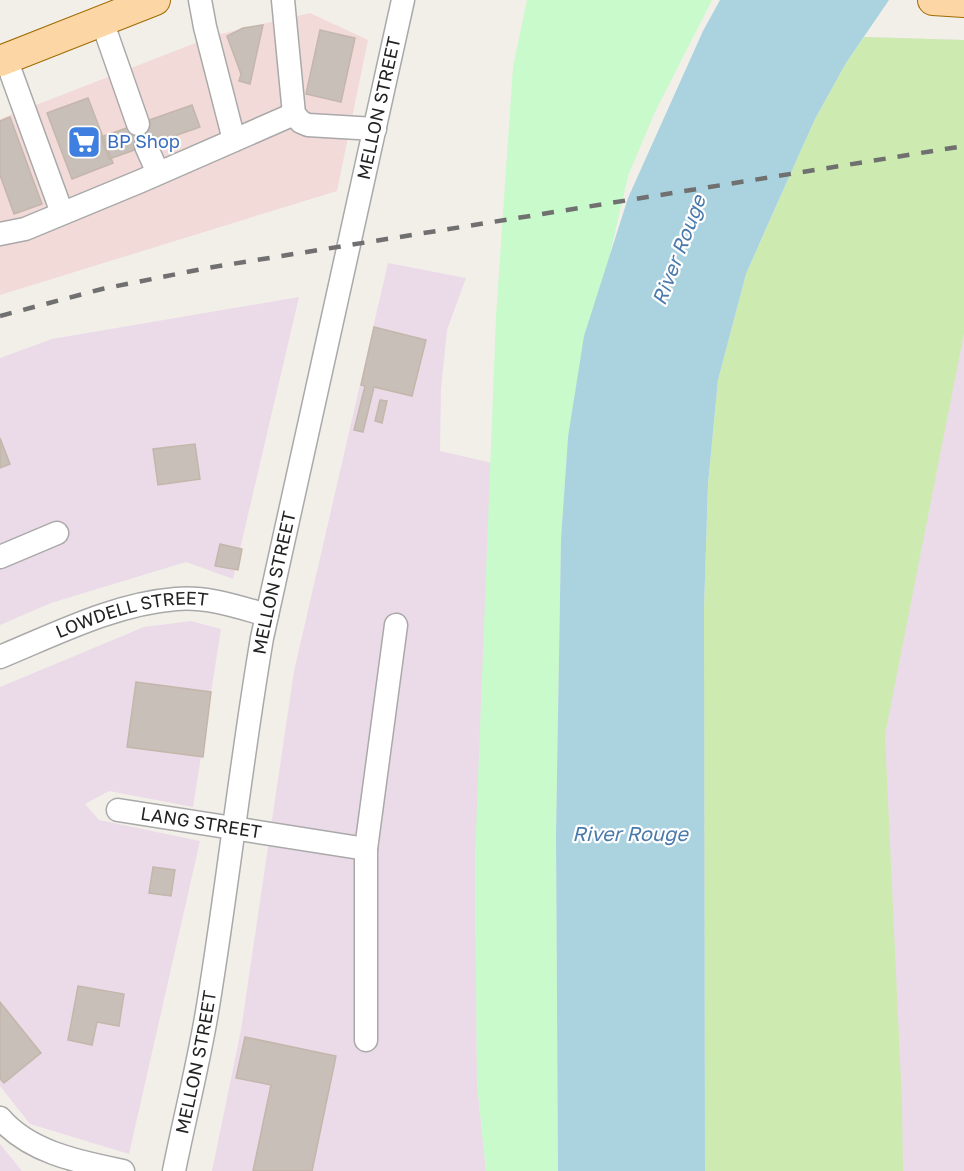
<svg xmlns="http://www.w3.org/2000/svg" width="964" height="1171" font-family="'Golos Text',sans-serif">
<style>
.commercial{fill:#f2dad9}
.industrial{fill:#ebdbe8}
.grass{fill:#cdebb0}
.park{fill:#c8facc}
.water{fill:#aad3df}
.building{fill:#c7bfb8;stroke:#c4b6ab;stroke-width:1.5}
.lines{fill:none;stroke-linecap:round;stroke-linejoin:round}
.minor-casing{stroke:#a9a9a9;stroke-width:25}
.major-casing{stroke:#a06b00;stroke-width:32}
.minor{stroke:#fff;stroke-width:22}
.major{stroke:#fcd6a4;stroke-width:30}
.rail{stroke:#707070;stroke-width:4.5;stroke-dasharray:12 12;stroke-linecap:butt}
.labels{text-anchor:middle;stroke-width:4.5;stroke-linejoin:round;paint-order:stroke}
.street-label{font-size:18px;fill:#222;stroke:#fff}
.shop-label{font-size:18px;fill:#366cbe;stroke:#fff;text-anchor:start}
.water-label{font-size:20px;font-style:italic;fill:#4a7aab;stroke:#fff}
</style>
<rect width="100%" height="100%" fill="#f2efe9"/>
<path class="commercial" d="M310,13L368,40L337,191L0,295V119L216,35Z"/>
<path class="industrial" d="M864,37L964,40V1171H705L704,610Z
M388,263L466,278L447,330L441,389L440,451L501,465L475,857L477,1083L486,1171H212L241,1030L294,671Z
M299,297L233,579L186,562L51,603L0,625V358L52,339Z
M191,621L221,629L193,807L109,791L85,804L99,820L200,841L129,1154L30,1124L0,1086V687L144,627Z
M0,1144L22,1171H0Z"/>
<path class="grass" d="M864,37L964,40V333L885,735L902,1103L903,1171H705L704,610L708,484L718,380L746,274L815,119L846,63Z"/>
<path class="park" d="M527,0H712L654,114L628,176L568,437L561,539L556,834L558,1171H486L477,1083L475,857L496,317L513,67Z"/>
<path class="water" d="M720,0H889L846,63L815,119L769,222L746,274L718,380L708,484L704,610L705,1171H558L556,834L561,539L568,437L584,336L628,198L703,31Z"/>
<path class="building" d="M263,25L250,84L239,81L241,74L227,36L243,28Z
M320,30L355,38L341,102L306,94Z
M88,98L113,163L72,179L47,113Z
M192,105L200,127L109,159L101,137Z
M10,117L42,204L14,214L0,175V121Z
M374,327L426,340L412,396L374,387L363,432L354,430L365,386L361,385Z
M380,400L387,401L382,423L375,421Z
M0,438L10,464L0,468Z
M195,444L200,479L158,485L153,449Z
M220,544L242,549L238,570L215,566Z
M136,682L211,692L203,757L127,747Z
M153,867L175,870L171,896L149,893Z
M78,986L124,994L119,1026L97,1022L92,1045L68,1040Z
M0,1002L41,1053L4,1083L0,1079Z
M245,1037L336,1056L312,1171H253L271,1085L236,1078Z"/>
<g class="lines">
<g class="minor-casing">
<g id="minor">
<path d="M200,0L205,27L234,140"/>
<path d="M283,0L294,114L301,122L308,125L375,129"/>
<path d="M102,21L138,124"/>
<path d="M6,59L62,213"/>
<path d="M146,146L158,173"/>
<path d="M0,234L25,229L141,181L294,114"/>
<path d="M0,557L57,533"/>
<path id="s1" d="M0,657C56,634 114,604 176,599C207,596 238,607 267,615"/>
<path id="s2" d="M118,810L366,849"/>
<path d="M366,1040V849L396,625"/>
<path d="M0,1118C30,1153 80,1162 123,1171"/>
<path id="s3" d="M174,1171C185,1116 199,1062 208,1006C228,884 241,761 262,638L403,0"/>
</g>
</g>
<g class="major-casing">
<path id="major" d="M933,0L964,2
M0,61L155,0"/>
</g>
<use href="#minor" class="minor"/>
<use href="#major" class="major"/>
<path class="rail" d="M0,316L102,289L207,268L964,146"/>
</g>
<defs>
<g id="supermarket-square" transform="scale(1.725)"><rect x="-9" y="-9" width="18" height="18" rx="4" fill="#3f7fe0" stroke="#fff"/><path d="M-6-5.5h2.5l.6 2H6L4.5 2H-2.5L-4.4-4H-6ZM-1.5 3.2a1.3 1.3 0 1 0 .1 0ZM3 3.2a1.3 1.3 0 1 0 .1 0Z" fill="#fff"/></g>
</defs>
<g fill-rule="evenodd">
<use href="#supermarket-square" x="84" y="142"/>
</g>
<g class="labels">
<g class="street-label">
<text dy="6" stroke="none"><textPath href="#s3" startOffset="1083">MELLON STREET</textPath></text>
<text dy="6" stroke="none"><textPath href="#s3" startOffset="597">MELLON STREET</textPath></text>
<text dy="6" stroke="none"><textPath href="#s1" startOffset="140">LOWDELL STREET</textPath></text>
<text dy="6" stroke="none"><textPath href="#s2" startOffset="84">LANG STREET</textPath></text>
<text dy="6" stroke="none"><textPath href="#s3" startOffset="111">MELLON STREET</textPath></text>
</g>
<g class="shop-label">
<text x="107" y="148">BP Shop</text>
</g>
<g class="water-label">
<text transform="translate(679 250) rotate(-69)" y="7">River Rouge</text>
<text x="630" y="841">River Rouge</text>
</g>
</g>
</svg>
